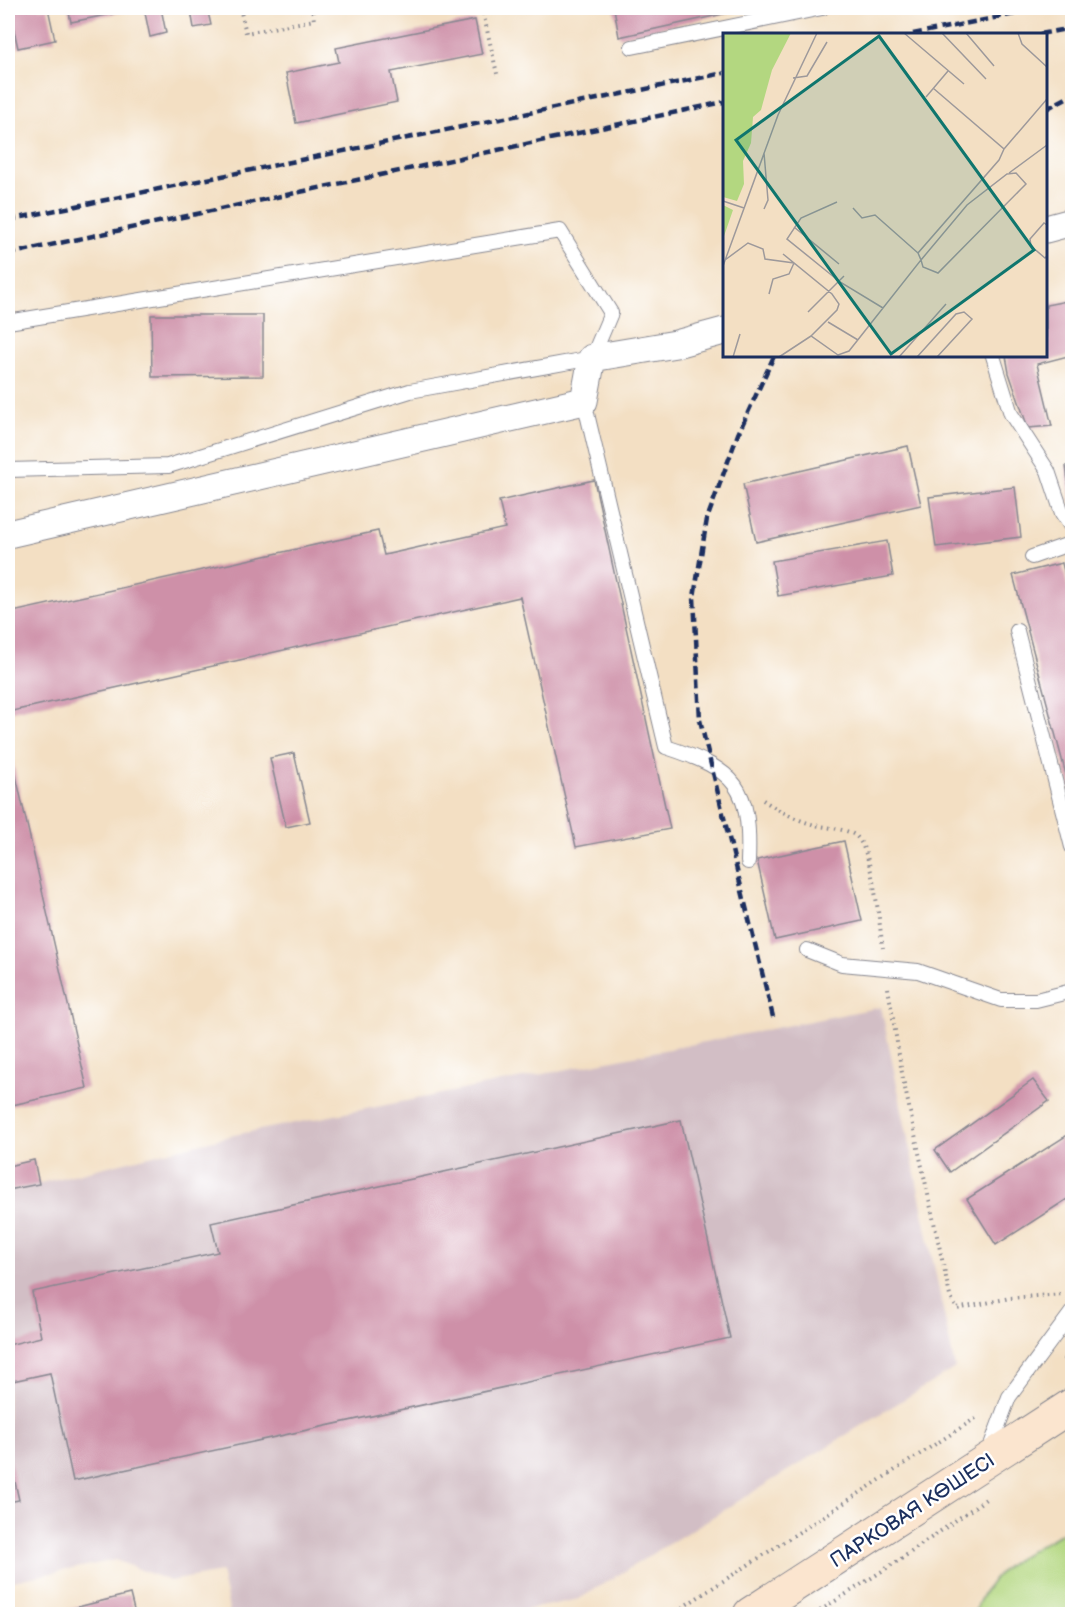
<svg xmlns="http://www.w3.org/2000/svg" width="1080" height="1622" font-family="'Balsamiq Sans',sans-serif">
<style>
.industrial{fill:#d2bec5}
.green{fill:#b3d780;stroke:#67836f;stroke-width:1.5}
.building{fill:#ce90a8}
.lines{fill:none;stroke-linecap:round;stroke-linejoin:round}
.lane-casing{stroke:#878790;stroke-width:16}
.street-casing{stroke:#878790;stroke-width:29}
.secondary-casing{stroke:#878790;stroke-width:35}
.path{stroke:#878790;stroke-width:4;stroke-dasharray:1.5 4.5;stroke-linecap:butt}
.lane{stroke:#fff;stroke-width:14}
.street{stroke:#fff;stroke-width:27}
.secondary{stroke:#fbe5cf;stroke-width:33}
.rail{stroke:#1b2f5e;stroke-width:4.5;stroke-dasharray:9 4.5;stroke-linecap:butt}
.labels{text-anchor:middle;stroke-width:5;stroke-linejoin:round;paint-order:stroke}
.street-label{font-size:20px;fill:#1b2f5e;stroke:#fff}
.inset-road{fill:none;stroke:#9d999b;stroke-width:1.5}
.view{fill:#0f766e;fill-opacity:0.15;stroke:#0f766e;stroke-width:3}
.inset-edge{fill:none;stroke:#1b2f5e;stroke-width:3}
</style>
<rect width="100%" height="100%" fill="#fff"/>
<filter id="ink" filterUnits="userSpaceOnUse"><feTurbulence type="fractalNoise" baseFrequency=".0167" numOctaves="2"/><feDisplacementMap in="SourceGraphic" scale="12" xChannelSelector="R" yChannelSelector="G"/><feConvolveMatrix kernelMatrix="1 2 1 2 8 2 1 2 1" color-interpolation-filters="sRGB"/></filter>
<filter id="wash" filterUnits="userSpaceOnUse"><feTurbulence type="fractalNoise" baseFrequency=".008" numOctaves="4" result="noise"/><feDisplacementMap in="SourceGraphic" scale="24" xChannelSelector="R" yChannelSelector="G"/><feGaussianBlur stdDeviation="1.35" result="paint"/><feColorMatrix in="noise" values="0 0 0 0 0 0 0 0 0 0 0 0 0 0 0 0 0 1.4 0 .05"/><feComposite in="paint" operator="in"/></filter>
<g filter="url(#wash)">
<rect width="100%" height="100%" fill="#f3dfc3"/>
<path class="industrial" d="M881,1007L955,1368L579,1599L506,1614H230L221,1572L170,1581L115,1560L8,1582V1191L234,1135Z"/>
<path class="green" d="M1072,1527V1614H974C993,1561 1029,1554 1072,1527Z"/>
<g id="blocks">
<path class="building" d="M9,8H48L55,40L18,48Z
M68,8H137V9L71,22Z
M144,8H161L166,33L150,37Z
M207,8L211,25L194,28L191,11Z
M614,8H750L619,37Z
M475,20L482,54L391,72L397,102L296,123L286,73L339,62L336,48Z
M1072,300V355L1037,364L1052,426L1028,428L1009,373L1006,356H1046V305Z
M151,315H263V376L152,377Z
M908,446L921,505L756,542L743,484Z
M1066,466H1072V503L1071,504Z
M594,480L670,829L576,847L520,597L8,712V613L378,531L384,555L505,528L499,501Z
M1015,487L1021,537L936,547L929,497Z
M887,541L893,576L778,596L772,561Z
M1062,563L1072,603V797L1013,575Z
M8,741L87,1088L8,1106Z
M294,753L310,822L286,827L270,758Z
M844,841L862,921L775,940L757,860Z
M1033,1080L1049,1101L950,1172L935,1150Z
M681,1120L730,1338L73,1481L50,1373L8,1382V1345L41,1337L32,1292L218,1252L211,1223Z
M1072,1132V1196L996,1245L967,1199Z
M34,1160L39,1184L8,1190V1166Z
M8,1451L19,1500L8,1502Z
M130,1594L135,1614H50Z"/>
</g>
</g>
<g filter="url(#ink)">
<use href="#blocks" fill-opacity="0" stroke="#878790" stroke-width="1.5"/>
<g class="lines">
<g class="lane-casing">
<path id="lane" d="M632,47L822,8
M8,322L560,231L611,313L592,358L410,391L168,466L8,470
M993,356L1011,414L1048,471L1062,513L1072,528
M584,401L666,747C737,770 751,787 748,862
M1032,557L1072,543
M1017,631L1072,847
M807,950L842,964L918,971L1001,1000H1036L1072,991
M988,1453L1009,1397L1072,1312"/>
</g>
<g class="street-casing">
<path id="street" d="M1046,229L1072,222
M8,534L584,401L592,358L676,344L724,331"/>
</g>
<g class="secondary-casing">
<path id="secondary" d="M750,1614L1072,1405"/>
</g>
<path class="path" d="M240,8L246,33L314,20L312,8
M482,8L498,78
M763,800C776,809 793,818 808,823C822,828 840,827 853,834C873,844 879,925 883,948
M888,988L903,1079L950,1296L957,1309L1010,1298L1063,1294
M1063,1360L1072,1354
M672,1614L979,1416
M815,1614L901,1559L986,1499"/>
<use href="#lane" class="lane"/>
<use href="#street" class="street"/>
<use href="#secondary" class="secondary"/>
<path class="rail" d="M913,34L1045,8
M1040,34L1072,28
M1046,109L1072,95
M8,220L724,73
M8,254L724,102
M773,1017L700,720L694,597L707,519L738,434L774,356"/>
</g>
</g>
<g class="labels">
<g class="street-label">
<text transform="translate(912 1510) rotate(-33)" y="7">ПАРКОВАЯ КӨШЕСІ</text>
</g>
</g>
<g transform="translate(723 33)">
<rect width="324" height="324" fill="#f3dfc3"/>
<path d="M0,0H68L49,37L38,77L30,84L28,110L20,128L21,151L14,168L0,164ZM0,172L10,177L0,206Z" fill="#b3d780"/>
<path class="inset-road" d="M181,0L241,51M219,0L263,46M243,0L271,33M295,0L299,11L324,34M70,45L84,43L104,9M203,64L225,38M281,116L324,66M286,140L324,112M293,140L303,151L298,156L215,240L200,234L198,227L244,172L284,141ZM0,168L21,175M114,169L78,185L64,206L117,249L160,275M130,175L139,185L152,182L195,220M41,176L45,167L41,120M324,192L321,190L307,206L308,213L322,225L324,223M71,194L116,231M2,227L25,210L40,216L42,226L71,230L109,261L116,271L114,277L88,303M0,233L55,82L94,0M46,261L50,246L66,241L71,230L60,221M85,279L121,243M105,289L135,307M10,324L17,301M56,324L88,303L115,322L126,318L198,227L195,220L276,127L281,116L210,55M176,324L223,271M194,324L233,281L241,279L249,286L214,324"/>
<path class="view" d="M156,3L311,217L168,321L13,107Z"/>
<rect width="324" height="324" class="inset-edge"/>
</g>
<rect width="1080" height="1622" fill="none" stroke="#fff" stroke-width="30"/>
</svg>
